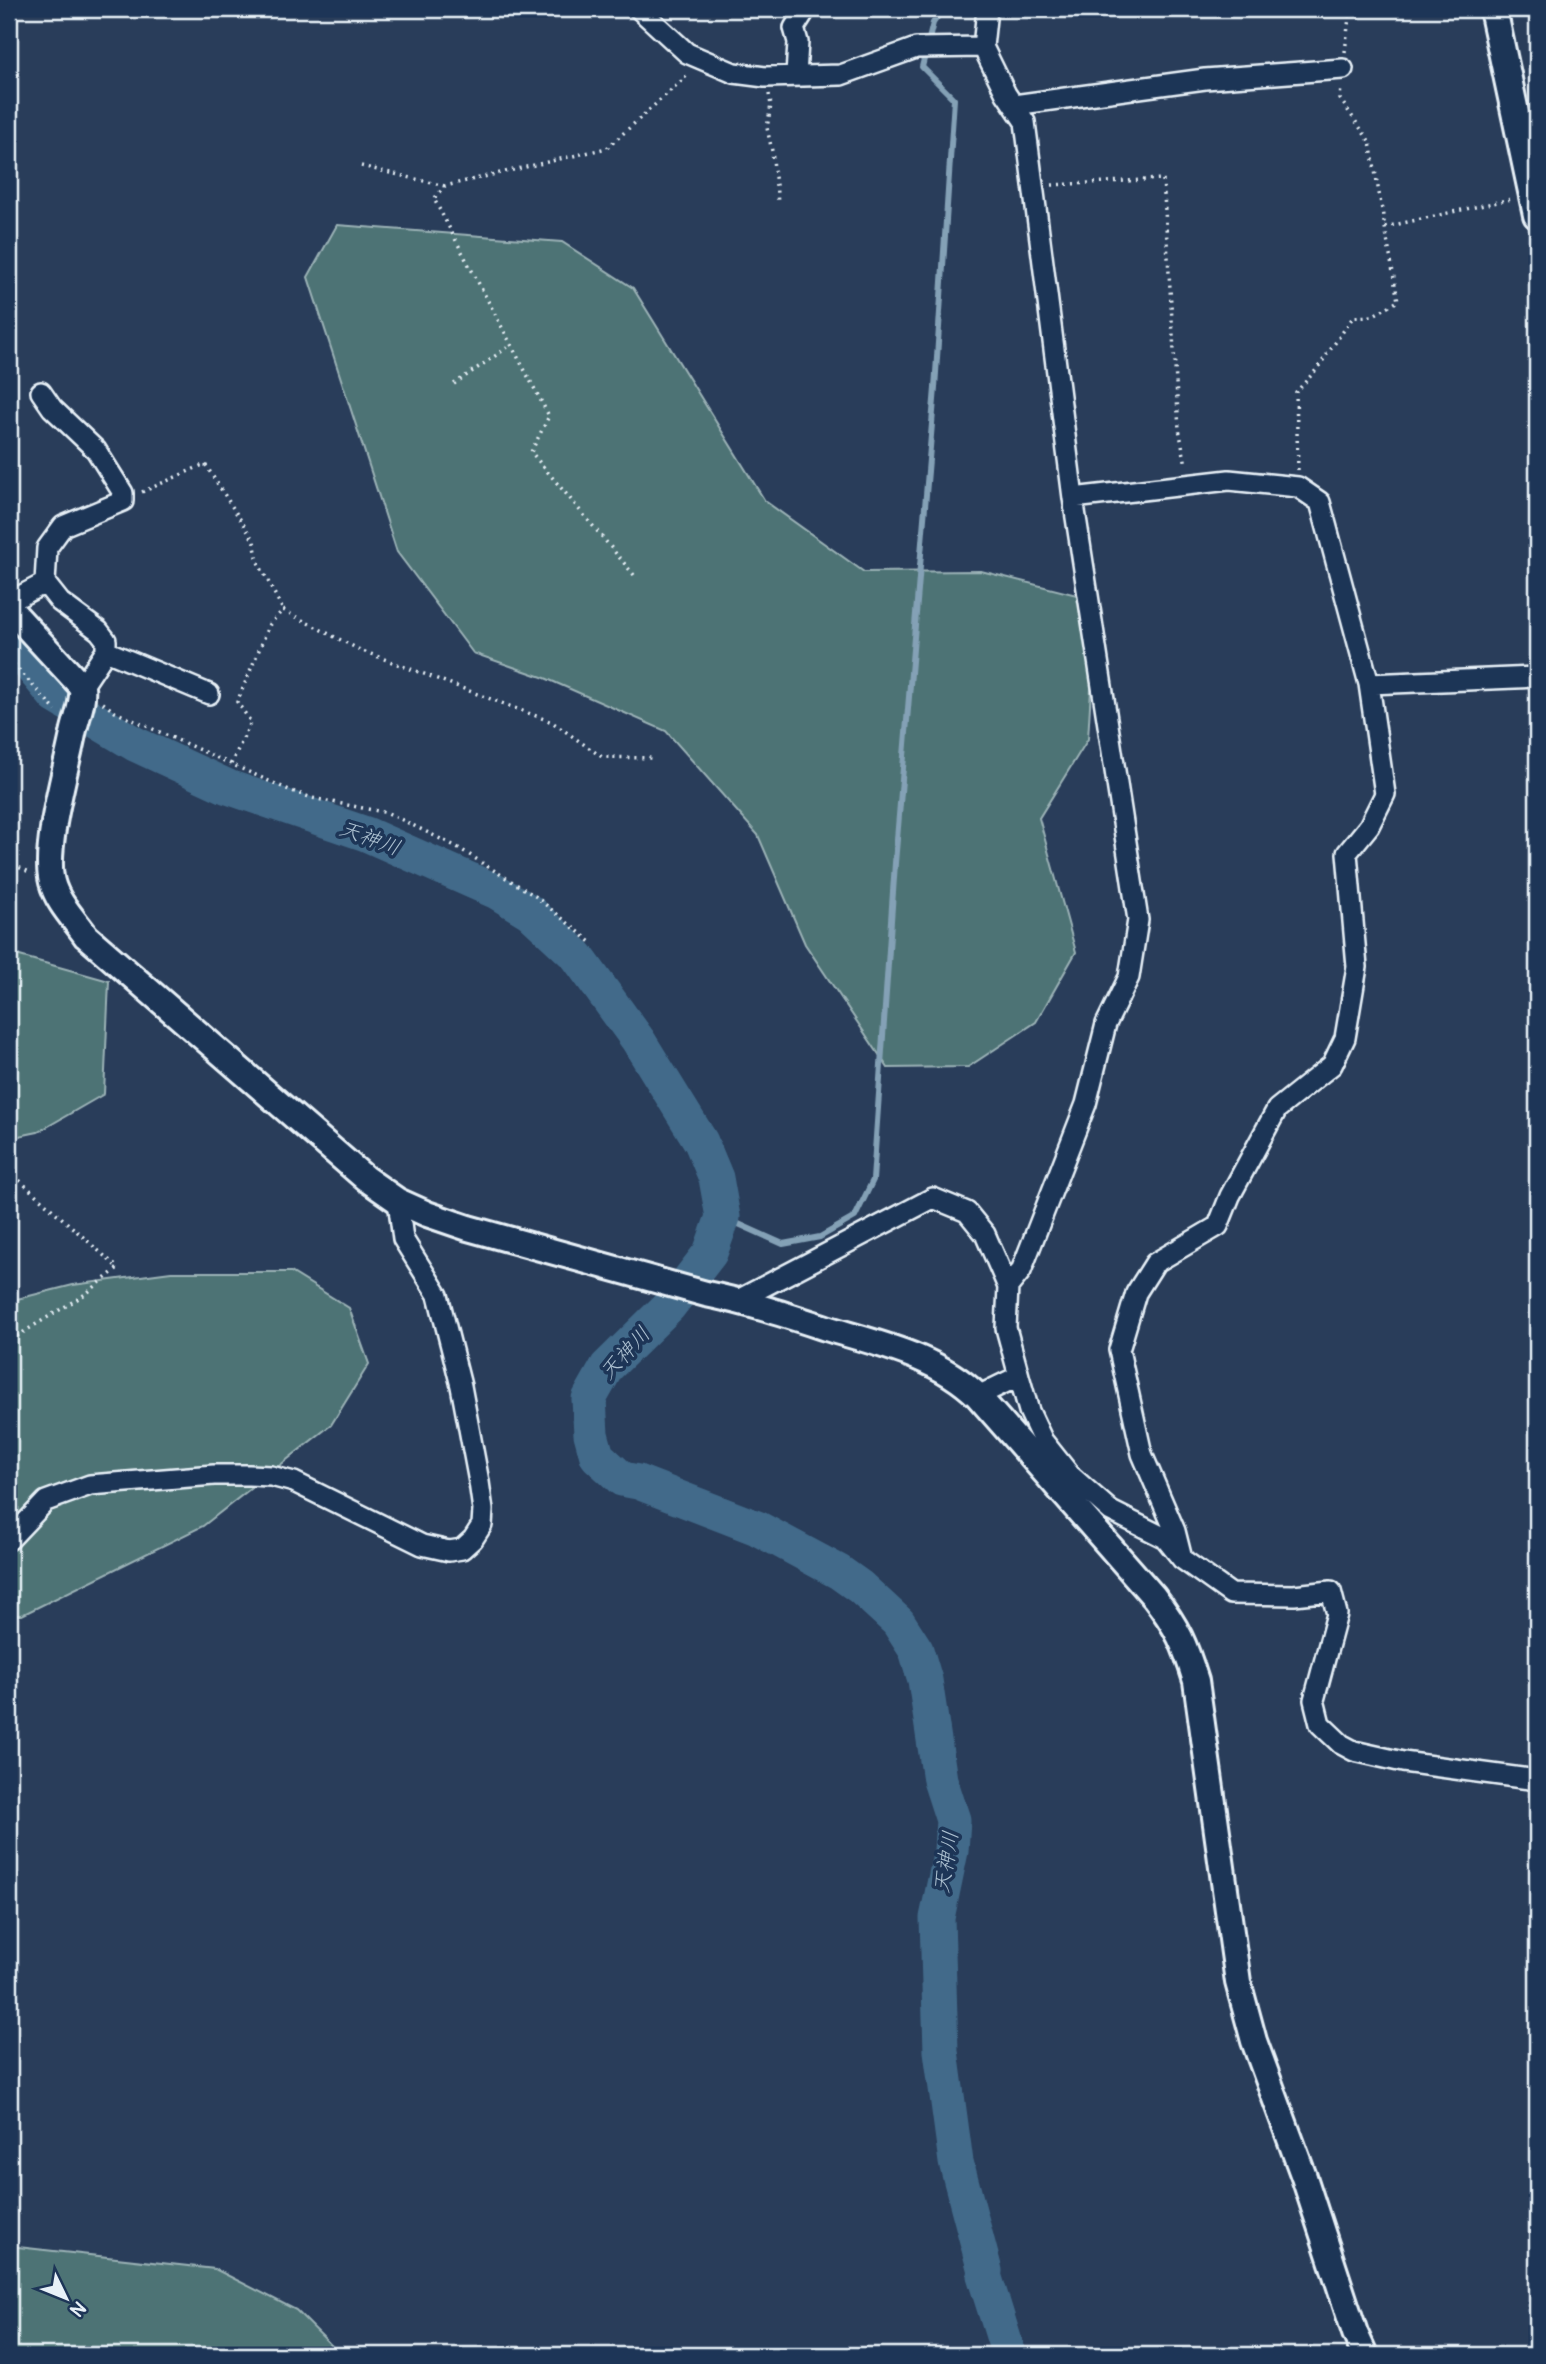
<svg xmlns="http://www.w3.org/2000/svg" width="1546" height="2364" font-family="Pangolin,'Klee One',sans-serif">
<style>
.green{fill:#4e7375;stroke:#9bb2b6;stroke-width:2}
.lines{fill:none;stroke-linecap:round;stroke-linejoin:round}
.stream{stroke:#84a1b6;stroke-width:6}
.river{stroke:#426b8a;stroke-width:35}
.minor-casing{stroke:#e8f1f8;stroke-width:24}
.tertiary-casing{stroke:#e8f1f8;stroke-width:30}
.secondary-casing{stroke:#e8f1f8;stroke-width:32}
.path{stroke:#e8f1f8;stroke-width:3.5;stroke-dasharray:2 5;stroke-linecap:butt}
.minor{stroke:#1d3557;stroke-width:19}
.tertiary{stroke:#1d3557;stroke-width:24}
.secondary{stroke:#1d3557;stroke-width:26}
.labels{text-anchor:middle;stroke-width:7;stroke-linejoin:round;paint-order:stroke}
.water-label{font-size:21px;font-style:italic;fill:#aec2d2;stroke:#1d3557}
</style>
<rect width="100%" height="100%" fill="#293d5a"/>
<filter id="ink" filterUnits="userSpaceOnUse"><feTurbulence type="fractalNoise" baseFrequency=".0143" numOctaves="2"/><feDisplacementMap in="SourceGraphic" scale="14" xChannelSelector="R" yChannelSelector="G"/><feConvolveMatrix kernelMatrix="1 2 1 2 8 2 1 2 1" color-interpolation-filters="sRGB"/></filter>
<g filter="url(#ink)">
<path class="green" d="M337,225L562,242L633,288L765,501L864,572L981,571L1077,595L1094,639L1088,739L1039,818L1076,952L1036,1022L968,1067L888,1068L805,944L758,835L666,731L545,678L473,653L397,552L308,277Z
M9,953L109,981L104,1094L38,1132L9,1138Z
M171,1272H291L349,1308L369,1364L331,1425L203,1526L22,1615H9V1301L73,1285Z
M9,2246L215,2269L296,2310L341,2355H9Z"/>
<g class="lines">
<path class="stream" d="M723,1217L783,1244L820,1237L855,1217L873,1180L895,863L935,388L954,99L922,67L933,23L943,9"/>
<path class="river" d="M9,640L55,696L135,744L228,787L366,834L497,892L530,912L577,956L638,1040L701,1142L716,1178L723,1217L710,1253L669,1306L607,1367L589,1399L591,1434L597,1456L622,1479L638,1482L757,1528L839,1572L860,1587L898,1622L916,1650L925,1680L940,1780L953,1820L951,1851L937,1918L941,2051L956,2162L985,2271L984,2275L1009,2355"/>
<g class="minor-casing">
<path id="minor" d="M639,9L687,53L734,73L765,77L841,75L916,48L983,47
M987,9L983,47L1006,94L1025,122L1073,498L1138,920L1129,977L1106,1024L1086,1104L1021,1271L1008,1287
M796,76L798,42L794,28L806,9
M1014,105L1205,79L1343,69
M1073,498L1229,480L1298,487L1320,502L1369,684L1537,677
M45,583L60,602L99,631L106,640V651L82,687
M9,602L45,583L47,548L63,526L123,501V493L96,450L52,408L41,392
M106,651L209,694
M738,1300L933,1198L967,1212L985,1234L1008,1287L1006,1328L1019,1376L978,1396
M1019,1376L1029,1411L1043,1441L1070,1475L1111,1511L1165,1538L1182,1559L1231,1594L1294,1595L1331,1591L1337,1614L1314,1700L1320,1724L1341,1744L1354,1751L1403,1762L1537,1780
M9,1540L46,1501L90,1485L214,1475H249L271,1476L294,1482L422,1545L449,1551L462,1549L473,1539L482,1525L483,1510L479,1482L461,1386L438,1295L403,1239L398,1201
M1182,1559L1175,1531L1142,1454L1119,1350L1136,1293L1155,1263L1218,1226L1230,1196L1277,1109L1332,1065L1345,1038L1357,967L1347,853L1369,826L1385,794L1369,684"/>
</g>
<g class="tertiary-casing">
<path id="tertiary" d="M9,608L82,687C84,703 76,718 73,734C66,770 43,849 52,882C57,902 74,919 86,936L365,1178L398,1201L427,1214L468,1228L706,1294C747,1302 786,1315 826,1328C879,1344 937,1356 978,1396L1154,1597C1178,1628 1185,1645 1196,1681L1238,1982L1254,2041L1304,2177L1355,2333L1365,2355"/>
</g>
<g class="secondary-casing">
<path id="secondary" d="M1493,9L1537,215"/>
</g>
<path class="path" d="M1345,52L1350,9
M769,94L771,105L767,128L772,151L778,202
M361,166L445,186
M1052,185L1163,179L1179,429L1186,465
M1385,227L1511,199
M454,384L511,345
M1298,470L1296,392L1317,369L1353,317L1372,316L1398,301L1370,142L1340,99L1341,87
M142,492L205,464L254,541L258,562L283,610
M634,575L531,452L549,416L434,199L445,186L607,148L690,73
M9,659L56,711
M103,703L115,712L289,790L312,798L388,813L457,847L535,896L591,942
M231,764L251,722L237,702L270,624L283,610L360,650L552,722L602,757L651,758
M9,863L15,866
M9,903L15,866L30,872
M9,1004L12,1073L9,1090
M9,1171L118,1268L87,1293L9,1341"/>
<use href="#minor" class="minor"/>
<use href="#tertiary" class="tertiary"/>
<use href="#secondary" class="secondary"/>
</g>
</g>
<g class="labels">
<g class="water-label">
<text transform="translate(370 838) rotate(20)" y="7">天神川</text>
<text transform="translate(625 1353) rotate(-48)" y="7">天神川</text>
<text transform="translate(946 1862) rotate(-81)" y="7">天神川</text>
</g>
</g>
<rect width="1546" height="2364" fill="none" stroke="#1d3557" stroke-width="35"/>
<rect x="18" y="18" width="1511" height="2329" fill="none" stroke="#e8f1f8" stroke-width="2.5" filter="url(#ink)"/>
<g transform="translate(66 2298) rotate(133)" stroke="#1d3557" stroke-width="5" paint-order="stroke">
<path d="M0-5L12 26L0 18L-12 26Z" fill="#e8f1f8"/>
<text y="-10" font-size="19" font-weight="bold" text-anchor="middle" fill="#e8f1f8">N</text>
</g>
</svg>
